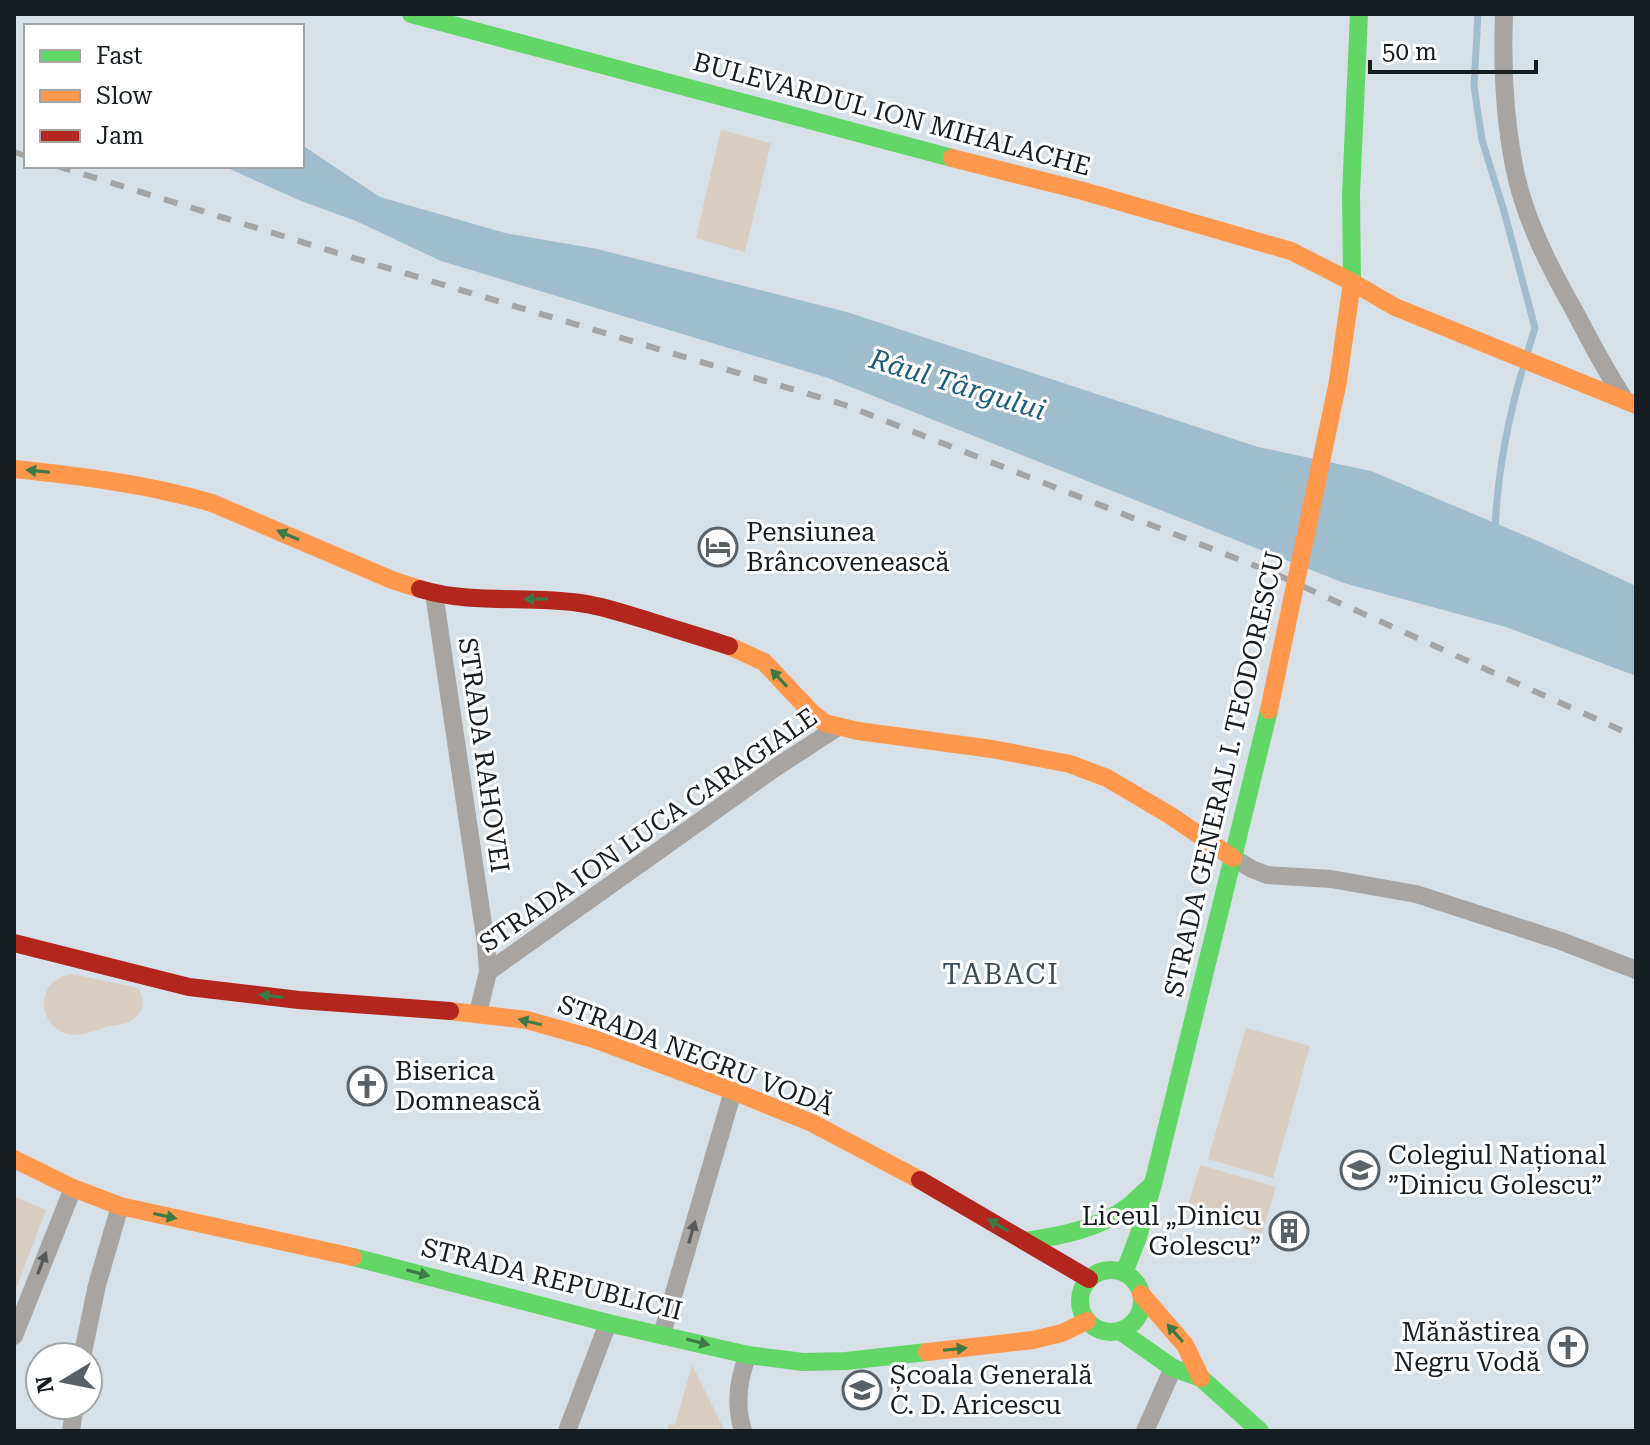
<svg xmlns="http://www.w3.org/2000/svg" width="1650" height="1445" font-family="'Roboto Serif',serif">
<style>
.green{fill:#d8cdc2}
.water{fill:#a0bdce}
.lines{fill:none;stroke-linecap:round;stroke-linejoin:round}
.stream{stroke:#a0bdce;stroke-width:7}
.street{stroke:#a7a4a2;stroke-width:18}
.fast{stroke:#63d668;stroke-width:18}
.slow{stroke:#ff974d;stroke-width:18}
.jam{stroke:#b3261e;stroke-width:18}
.rail{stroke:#a4a4a5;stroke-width:6;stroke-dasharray:14 14;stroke-linecap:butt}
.slow-bridge{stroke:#ff974d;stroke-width:18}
.oneway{fill:#3c7a44}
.oneway2{fill:#575a5b}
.labels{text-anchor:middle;stroke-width:6;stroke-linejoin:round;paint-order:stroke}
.street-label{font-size:26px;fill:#161d21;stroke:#fff}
.poi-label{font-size:26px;fill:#161d21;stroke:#fff;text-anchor:start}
.water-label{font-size:28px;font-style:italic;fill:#1e5c7c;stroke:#fff}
.neighbourhood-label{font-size:28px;letter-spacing:2px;fill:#3d4c55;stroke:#fff}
</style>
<rect width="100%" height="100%" fill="#d6e0e6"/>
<path class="green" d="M721,130L771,143L745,252L696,238Z
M72,974L138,988C144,998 145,1008 136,1017C129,1024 116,1025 106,1027C97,1030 85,1034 75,1035C55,1035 40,1016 45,996C48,982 60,976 72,974Z
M1246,1028L1310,1046L1273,1178L1208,1159Z
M1200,1165L1276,1187L1262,1234L1186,1212Z
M14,1196L46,1210L14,1294Z
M692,1365L725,1431H667L669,1424L675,1425Z"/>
<path class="water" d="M302,145L380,197L505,233L597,249L847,312L1258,447L1371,471L1538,541L1636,586V676L1506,627L1344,583L828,378L441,261L356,221L301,201L223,166H302Z"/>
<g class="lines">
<path class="stream" d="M1478,14L1474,86L1482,140L1504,211L1535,328L1528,351
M1495,531C1497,476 1507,423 1522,371"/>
<path class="street" d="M1504,14C1502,65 1504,115 1514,166C1524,218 1549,266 1575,312C1590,341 1605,369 1623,397
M434,593L486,944L488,972
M1233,858L1252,869L1267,875L1331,879L1416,894L1561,941L1636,970
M478,1013L488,972L775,768L838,727
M662,1334L733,1091
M14,1336L73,1188
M82,1357L97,1285L120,1206
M71,1431L75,1405
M567,1431L608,1323
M743,1431C735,1405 738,1379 748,1355
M1145,1431L1173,1368"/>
<path class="fast" d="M411,14L952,158
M1352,282L1351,194L1359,14
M1025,1241C1061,1236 1099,1229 1129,1206C1137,1199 1145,1191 1153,1184
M353,1257L608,1323L748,1355L803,1362L846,1361L927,1352
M1080 1301a31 31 0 1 1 62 0a31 31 0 1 1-62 0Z
M1124,1273L1138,1237L1153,1184L1269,710
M1120,1331L1173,1368L1201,1378L1260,1431"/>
<path class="slow" d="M952,158L1083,191L1291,251L1352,282L1395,307L1636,405
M1338,381L1352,282
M14,469C81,476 147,484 212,503L392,580L420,589
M729,646L764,662L812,713L825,723L858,731L992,749L1070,764L1107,778L1168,814L1233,858
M450,1011L527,1020L594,1039L733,1091L812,1123L920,1180
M14,1159L73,1188L120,1206L353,1257
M1141,1294L1185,1345L1201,1378
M927,1352L1033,1340L1062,1333L1087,1321"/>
<path class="jam" d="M420,589C473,605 527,595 580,603C603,606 625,614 646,620C674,629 702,637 729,646
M14,943L189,987L299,1000L450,1011
M920,1180L1089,1279"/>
<path class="rail" d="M14,152L26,156
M57,166L344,255L845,405L1271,572L1636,737"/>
<path class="slow-bridge" d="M1269,710L1338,381"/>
</g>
<defs><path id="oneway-solid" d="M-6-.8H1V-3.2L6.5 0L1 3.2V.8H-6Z" transform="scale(2)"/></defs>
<g class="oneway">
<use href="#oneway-solid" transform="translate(38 471) rotate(-174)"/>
<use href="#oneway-solid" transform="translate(288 535) rotate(-157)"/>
<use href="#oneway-solid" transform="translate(536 599) rotate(-180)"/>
<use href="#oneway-solid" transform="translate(779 678) rotate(-133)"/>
<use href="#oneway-solid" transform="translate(271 996) rotate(-173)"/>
<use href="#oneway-solid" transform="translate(530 1022) rotate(-167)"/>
<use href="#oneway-solid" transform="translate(165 1216) rotate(12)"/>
<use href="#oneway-solid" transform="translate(998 1225) rotate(-149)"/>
<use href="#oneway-solid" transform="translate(418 1273) rotate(15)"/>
<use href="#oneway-solid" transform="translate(1175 1333) rotate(-131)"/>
<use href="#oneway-solid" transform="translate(698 1342) rotate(14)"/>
<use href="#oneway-solid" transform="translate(955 1349) rotate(-6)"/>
</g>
<g class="oneway2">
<use href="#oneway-solid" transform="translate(692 1232) rotate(-74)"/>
<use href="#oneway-solid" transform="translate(42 1263) rotate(-69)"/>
</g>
<defs>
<g id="hotel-ring" transform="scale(2)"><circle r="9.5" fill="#fff" stroke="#596166" stroke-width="1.5"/><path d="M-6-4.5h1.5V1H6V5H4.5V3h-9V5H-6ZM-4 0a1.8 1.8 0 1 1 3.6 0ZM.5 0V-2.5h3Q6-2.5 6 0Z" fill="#596166"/></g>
<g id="church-ring" transform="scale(2)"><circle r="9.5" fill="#fff" stroke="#596166" stroke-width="1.5"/><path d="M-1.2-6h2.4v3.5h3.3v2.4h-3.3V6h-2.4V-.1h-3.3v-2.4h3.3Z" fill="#596166"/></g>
<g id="school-ring" transform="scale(2)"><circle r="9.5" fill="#fff" stroke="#596166" stroke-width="1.5"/><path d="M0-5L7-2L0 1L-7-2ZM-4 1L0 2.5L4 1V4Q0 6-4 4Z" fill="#596166"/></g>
<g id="building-ring" transform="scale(2)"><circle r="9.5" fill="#fff" stroke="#596166" stroke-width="1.5"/><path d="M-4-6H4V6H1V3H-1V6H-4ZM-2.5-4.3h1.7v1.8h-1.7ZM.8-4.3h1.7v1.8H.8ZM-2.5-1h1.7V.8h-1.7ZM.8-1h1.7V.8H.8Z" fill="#596166"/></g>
</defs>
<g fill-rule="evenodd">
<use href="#hotel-ring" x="718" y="547"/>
<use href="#church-ring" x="367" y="1086"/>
<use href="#school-ring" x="1360" y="1170"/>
<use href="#building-ring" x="1289" y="1231"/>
<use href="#church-ring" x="1568" y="1347"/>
<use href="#school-ring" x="862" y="1390"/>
</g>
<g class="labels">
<g class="street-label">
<text transform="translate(892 114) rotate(15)" y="9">BULEVARDUL ION MIHALACHE</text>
<text transform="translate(484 755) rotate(82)" y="9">STRADA RAHOVEI</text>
<text transform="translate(1224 774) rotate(-77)" y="9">STRADA GENERAL I. TEODORESCU</text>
<text transform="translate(648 830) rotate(-35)" y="9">STRADA ION LUCA CARAGIALE</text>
<text transform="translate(696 1055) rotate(21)" y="9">STRADA NEGRU VODĂ</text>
<text transform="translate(552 1279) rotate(14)" y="9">STRADA REPUBLICII</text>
</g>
<g class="poi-label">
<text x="746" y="541">Pensiunea<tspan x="746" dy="30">Brâncovenească</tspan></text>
<text x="395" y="1080">Biserica<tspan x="395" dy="30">Domnească</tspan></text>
<text x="1388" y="1164">Colegiul Național<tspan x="1388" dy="30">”Dinicu Golescu”</tspan></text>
<text x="1261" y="1225" text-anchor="end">Liceul „Dinicu<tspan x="1261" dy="30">Golescu”</tspan></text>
<text x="1540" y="1341" text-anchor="end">Mănăstirea<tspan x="1540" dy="30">Negru Vodă</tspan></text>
<text x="890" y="1384">Școala Generală<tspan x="890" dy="30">C. D. Aricescu</tspan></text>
</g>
<g class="water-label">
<text transform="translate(958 384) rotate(17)" y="10">Râul Târgului</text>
</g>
<g class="neighbourhood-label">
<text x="1001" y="984">TABACI</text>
</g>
</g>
<rect width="1650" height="1445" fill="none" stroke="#161d21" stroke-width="32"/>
<rect x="24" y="24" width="280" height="144" fill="#ffffff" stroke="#a2a5a6" stroke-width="2"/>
<rect x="40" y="50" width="40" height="12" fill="#63d668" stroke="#a2a5a6" stroke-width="2"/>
<text x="96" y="64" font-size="24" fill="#161d21">Fast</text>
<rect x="40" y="90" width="40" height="12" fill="#ff974d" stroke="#a2a5a6" stroke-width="2"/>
<text x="96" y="104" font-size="24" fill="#161d21">Slow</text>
<rect x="40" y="130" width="40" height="12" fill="#b3261e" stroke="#a2a5a6" stroke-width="2"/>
<text x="96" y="144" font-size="24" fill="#161d21">Jam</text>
<g transform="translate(64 1381) rotate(260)"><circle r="38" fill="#ffffff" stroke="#a2a5a6" stroke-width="2"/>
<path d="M0-6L14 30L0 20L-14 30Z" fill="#596166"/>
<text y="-12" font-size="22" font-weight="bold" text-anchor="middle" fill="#161d21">N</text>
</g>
<path d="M1370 60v12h166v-12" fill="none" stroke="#161d21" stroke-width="4"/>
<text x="1382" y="60" font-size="24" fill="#161d21" stroke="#ffffff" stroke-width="6" paint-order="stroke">50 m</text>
</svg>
